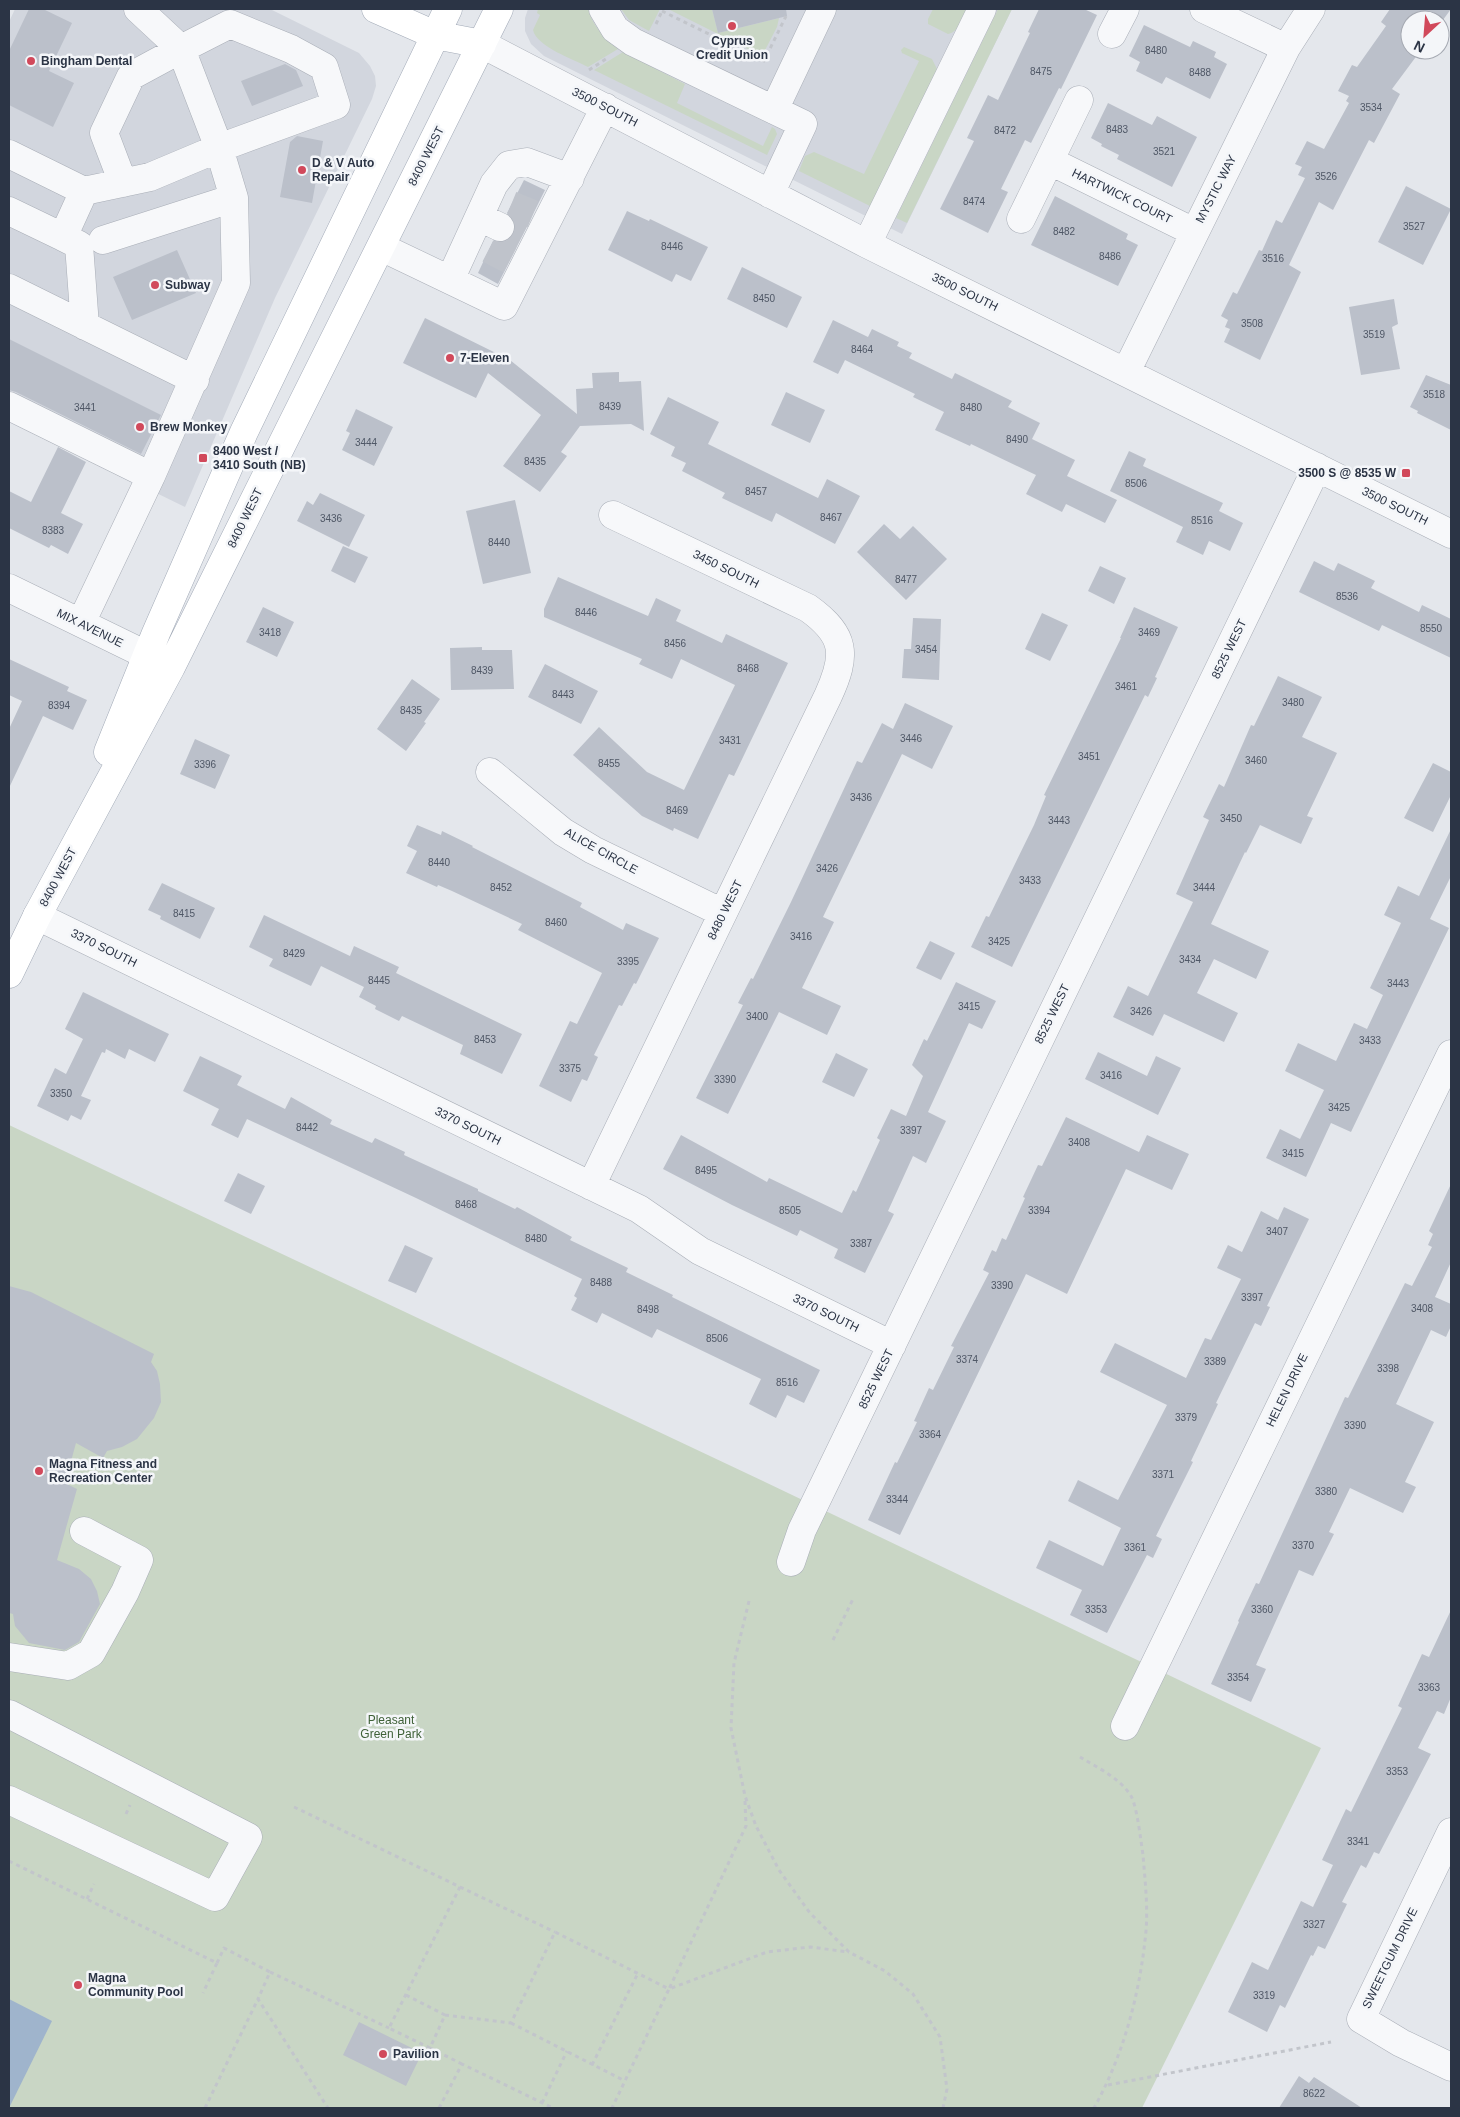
<svg xmlns="http://www.w3.org/2000/svg" width="1460" height="2117" font-family="Arial,sans-serif">
<style>
.built{fill:#d2d6de}
.green{fill:#c9d6c5}
.water{fill:#9fb4cc}
.building{fill:#bbc0ca}
.lines{fill:none;stroke-linecap:round;stroke-linejoin:round}
.minor-tunnel{stroke:#bfc3cb;stroke-width:28;stroke-dasharray:28 14;stroke-linecap:butt}
.minor-casing{stroke:#a9aeb7;stroke-width:29}
.major-casing{stroke:#a3abb8;stroke-width:29}
.path{stroke:#c2c5cb;stroke-width:3;stroke-dasharray:4 4;stroke-linecap:butt}
.minor{stroke:#f7f8fa;stroke-width:28}
.major{stroke:#fff;stroke-width:28}
.poi-dot{fill:#d1495b;stroke:#f4f6f9;stroke-width:2}
.labels{text-anchor:middle;stroke-width:5;stroke-linejoin:round;paint-order:stroke}
.number-label{font-size:10px;fill:#4f5766}
.poi-label{font-size:12px;font-weight:bold;fill:#2b3445;stroke:#f4f6f9;text-anchor:start}
.street-label{font-size:12px;fill:#2b3445;stroke:#f4f6f9}
.park-label{font-size:12px;fill:#3f6138;stroke:#f4f6f9}
</style>
<rect width="100%" height="100%" fill="#e4e7ec"/>
<path class="built" d="M15,9H270L359,53L370,66L375,76L376,86L372,99L275,298L185,507L9,421V22Z
M528,9H1012L902,234L544,56L531,44L525,31V18Z"/>
<path class="green" d="M538,9H588C593,26 604,38 618,49L588,67C573,59 537,47 533,30L540,15L537,13Z
M621,9H660L649,31L629,20Z
M668,9H712L718,33L779,18L777,27L762,56Z
M933,9H967C962,18 959,32 948,34L928,24V19Z
M998,9H1012L907,223L896,218Z
M904,47L932,59L937,69L870,206L799,171L805,156L814,152L864,174L919,61L902,53L901,50Z
M623,52L685,84L677,103L763,146L772,127L775,129L777,134L767,155L594,70Z
M9,1125L765,1482L1321,1748L1142,2108H9Z"/>
<path class="water" d="M9,1999L52,2021L9,2108Z"/>
<path class="building" d="M29,9H43L72,23L49,71L74,83L53,127L9,105V51Z
M712,9H786L787,16L718,33Z
M1039,9H1084L1097,15L1061,89L1059,88L1031,143L1025,140L1001,189L1008,192L988,233L940,209L974,141L967,138L988,95L998,100L1030,33L1028,32Z
M1390,9H1451L1440,24V20H1410V50H1421L1392,89L1400,94L1374,143L1369,140L1333,210L1319,202L1289,265L1301,272L1260,360L1224,342L1230,329L1225,327L1228,320L1221,316L1233,292L1237,294L1259,250L1262,251L1276,220L1282,223L1305,178L1298,175L1302,167L1295,164L1307,141L1324,149L1349,103L1346,101L1349,96L1338,91L1352,65L1357,67L1386,26L1381,22Z
M1144,25L1190,47L1193,41L1216,52L1214,57L1227,64L1210,99L1166,77L1162,84L1136,71L1140,62L1129,56Z
M285,64L296,70L303,86L252,106L241,81Z
M1108,103L1152,125L1157,116L1197,137L1172,187L1117,159L1119,155L1101,146L1102,144L1091,138Z
M297,136L323,141L312,203L280,197L290,142Z
M524,180L545,190L498,284L478,273L493,241L502,242L508,240L514,234L515,225L513,219L507,213Z
M1406,186L1451,209L1423,265L1378,242Z
M1055,196L1128,234L1126,239L1138,245L1118,286L1031,245Z
M627,211L649,221L650,219L708,247L691,281L676,274L672,282L608,250Z
M177,250L196,293L132,320L113,277Z
M742,267L802,297L787,328L727,299Z
M1394,299L1398,324L1392,327L1400,369L1361,375L1349,307Z
M425,318L510,360L577,414L576,389L593,388L592,373L619,372V382L641,381L644,431L631,424L580,426L561,452L567,456L540,492L503,466L541,415L488,373L476,398L403,363Z
M833,320L868,337L872,329L899,342L897,346L912,353L909,358L952,379L955,373L1012,401L1008,407L1040,423L1032,439L1075,460L1067,476L1117,500L1105,523L1066,504L1062,512L1026,494L1036,475L971,444L970,446L935,430L944,412L913,397L915,394L845,360L838,374L813,362Z
M9,339L161,415L141,454L16,392L9,390Z
M1426,375L1451,385V430L1417,413L1418,411L1410,407Z
M786,392L825,410L810,443L771,425Z
M668,397L719,422L708,444L818,498L827,479L860,496L835,544L776,513L772,522L722,498L725,493L682,471L686,463L671,456L675,447L650,434Z
M356,409L393,427L374,466L342,450L350,433L346,431Z
M58,447L86,462L61,513L83,524L68,554L51,545L49,548L9,528V491L31,502Z
M1129,451L1146,459L1143,466L1223,503L1219,511L1243,523L1230,551L1209,541L1203,555L1176,542L1183,527L1110,491Z
M320,493L365,515L349,547L297,521L307,501L313,505Z
M515,500L531,573L483,584L466,511Z
M884,524L900,539L913,526L947,559L906,600L857,552Z
M343,546L368,557L355,583L331,571Z
M1314,561L1334,571L1338,563L1375,581L1371,588L1419,612L1422,605L1451,619V658L1382,625L1379,631L1299,592Z
M1100,566L1126,578L1114,604L1088,591Z
M558,577L648,616L656,598L681,610L676,621L722,643L726,634L788,663L734,776L729,774L698,839L674,828L673,831L642,816L573,755L599,727L647,772L684,790L735,685L681,659L672,679L639,664L642,659L544,617V609Z
M263,607L294,622L277,657L246,642Z
M1134,607L1178,627L1155,677L1157,678L1148,697L1145,695L1012,967L971,947L986,916L989,917L1034,825L1046,796L1044,795L1121,638H1120Z
M1042,613L1068,625L1050,661L1025,649Z
M913,618L941,619L939,680L902,678L904,649H911Z
M482,647V650H512L514,689L451,690L450,648Z
M9,659L69,687L67,691L87,700L73,730L43,716L9,788V729L22,701L9,695Z
M545,664L598,691L581,724L528,697Z
M1278,676L1322,697L1302,737L1337,753L1307,816L1313,818L1301,844L1260,825L1246,853L1245,852L1211,924L1269,951L1256,979L1214,959L1197,993L1238,1013L1224,1042L1164,1014L1153,1036L1113,1017L1128,986L1148,996L1193,902L1176,894L1209,820L1203,817L1219,784L1224,787L1251,725L1254,726Z
M412,679L440,699L424,722L426,723L406,751L377,729Z
M905,703L953,726L932,769L902,754L823,917L834,922L802,988L841,1006L827,1035L779,1012L728,1114L696,1098L743,1005L738,1003L751,978L753,979L791,902L857,761L862,763L882,723L893,729Z
M195,739L230,755L215,789L180,774Z
M1433,763L1451,772V795L1433,832L1404,818Z
M417,825L441,835L442,831L473,846L472,847L582,903L580,907L623,930L626,923L659,938L636,984L634,983L622,1006L619,1005L594,1055L598,1057L587,1081L582,1079L571,1102L539,1086L570,1021L577,1024L602,973L518,930L522,924L452,891L438,885L437,887L406,873L417,851L407,846Z
M1451,829V876L1430,919L1449,928L1351,1132L1331,1123L1306,1177L1266,1158L1280,1129L1300,1139L1324,1090L1285,1071L1298,1043L1336,1061L1354,1023L1367,1029L1383,995L1370,988L1401,923L1384,915L1398,886L1419,896Z
M162,883L215,908L200,939L160,919L161,916L148,910Z
M264,915L350,956L354,946L399,967L396,973L522,1034L502,1074L460,1054L463,1045L402,1016L399,1021L375,1009L376,1006L359,997L364,987L321,966L311,986L269,966L273,959L249,947Z
M930,941L955,953L941,980L916,968Z
M956,982L996,1001L982,1029L969,1023L928,1112L946,1121L926,1163L913,1156L888,1211L894,1214L865,1273L834,1258L838,1249L800,1230L797,1236L732,1205L663,1169L681,1135L767,1182L769,1178L842,1213L853,1190L856,1192L880,1140L877,1138L891,1109L906,1116L923,1076L912,1065L924,1039L927,1041Z
M83,992L169,1034L155,1062L129,1049L125,1059L106,1049L105,1053L102,1052L81,1096L91,1100L81,1120L71,1115L68,1121L37,1106L55,1068L66,1074L83,1039L65,1029Z
M1098,1052L1147,1076L1156,1056L1181,1068L1158,1115L1085,1079Z
M836,1053L868,1069L854,1097L822,1082Z
M200,1056L242,1076L237,1085L285,1109L291,1097L332,1120L330,1124L372,1143L375,1138L405,1152L404,1155L478,1189V1191L515,1209L517,1207L572,1237L570,1240L628,1268L626,1272L673,1295L672,1297L820,1370L804,1403L787,1395L776,1418L749,1404L761,1379L657,1329L652,1338L602,1313L597,1323L571,1310L577,1298L574,1296L582,1279L416,1198L247,1119L238,1138L211,1125L219,1109L183,1091Z
M1066,1117L1139,1152L1147,1135L1189,1154L1172,1190L1126,1169L1067,1294L1026,1274L900,1535L868,1520L895,1462L897,1463L917,1422L914,1421L929,1388L933,1390L954,1347L951,1346L989,1273L983,1270L992,1250L996,1252L1002,1238L1006,1240L1025,1198L1023,1197L1038,1165L1042,1166Z
M238,1173L265,1186L251,1214L224,1201Z
M1451,1184V1262L1435,1297L1451,1304V1326L1446,1337L1431,1330L1396,1404L1434,1422L1405,1482L1416,1487L1403,1513L1350,1488L1329,1532L1334,1534L1313,1576L1299,1570L1256,1665L1266,1669L1251,1702L1211,1684L1239,1622L1238,1621L1256,1583L1259,1584L1345,1397L1348,1398L1405,1283L1412,1286L1432,1247L1428,1245L1433,1234L1429,1231Z
M1284,1207L1309,1219L1267,1306L1270,1307L1261,1326L1255,1323L1216,1403L1218,1404L1191,1461L1193,1462L1156,1536L1162,1539L1153,1558L1147,1555L1107,1633L1070,1615L1082,1590L1036,1568L1049,1540L1103,1566L1121,1528L1068,1501L1078,1480L1118,1500L1167,1405L1100,1372L1115,1343L1186,1378L1205,1338L1211,1340L1241,1279L1217,1268L1228,1245L1242,1252L1261,1211L1278,1220Z
M405,1245L433,1258L416,1293L388,1281Z
M9,1286L31,1292L154,1354L151,1362L157,1371L160,1384L161,1402L154,1418L137,1439L122,1447L107,1451L103,1458L76,1443L65,1483L77,1489L57,1560L79,1569L91,1579L97,1591L100,1604L79,1642L65,1650L29,1643L15,1626L13,1614L9,1613Z
M1451,1610V1697L1444,1714L1437,1711L1418,1748L1431,1754L1379,1854L1374,1852L1366,1868L1361,1865L1342,1902L1347,1904L1325,1949L1318,1946L1313,1956L1311,1955L1285,2008L1280,2005L1267,2032L1228,2012L1252,1962L1268,1970L1301,1901L1313,1907L1333,1865L1322,1860L1346,1809L1351,1812L1402,1708L1398,1706L1422,1654L1429,1657Z
M359,2022L422,2053L406,2086L343,2055Z
M1299,2076L1309,2083L1314,2077L1362,2108H1279Z"/>
<g class="lines">
<path class="minor-tunnel" d="M511,205L533,214
M500,227L521,238
M489,249L510,260"/>
<g class="minor-casing">
<path id="minor" d="M603,9L615,29L633,42L803,124L770,194
M1204,9L1286,48
M1112,34L1125,9
M482,44L867,244L1451,534
M774,110L822,9
M9,154L84,191L150,177L219,148L234,198L236,283L151,476L9,406
M1050,161L1194,232
M123,183L104,133L131,76L181,49L219,148L336,105L324,67L291,49L230,24L181,49L138,9
M9,211L63,237L84,191
M479,217L500,227
M1021,219L1079,100
M63,237L79,245L85,326
M103,240L234,198
M867,244L982,9
M381,247L504,306L605,107
M450,280L494,184L509,165L527,162L570,178
M9,288L195,380
M1126,372L1286,48L1311,9
M9,588L167,665
M81,623L151,476
M490,772L563,832L593,850L723,913
M37,916L639,1209L700,1251L892,1345
M591,1186L828,696C847,655 846,635 808,608L613,515
M791,1562L802,1530L1317,467
M9,1657L68,1666L91,1653L125,1592L139,1560L84,1531
M9,1714L248,1837L215,1897L9,1800
M1125,1726L1451,1054
M1451,1832L1361,2019L1401,2043L1451,2067"/>
</g>
<g class="major-casing">
<path id="major" d="M376,9L435,35L482,44
M108,752L156,633L244,432L448,9
M9,974L37,916L171,667L499,9"/>
</g>
<path class="path" d="M662,11L764,61L786,16
M656,24L663,9
M589,70L609,57
M749,1601L734,1663L731,1728L745,1796L756,1826L779,1870L810,1913L849,1952L885,1971L913,1994L940,2037L947,2089L943,2108
M833,1640L853,1599
M1080,1757C1098,1768 1120,1778 1131,1796C1137,1806 1141,1842 1143,1855C1145,1880 1148,1906 1146,1931C1140,1993 1124,2054 1094,2108
M745,1801L746,1826L669,1989L767,1952L810,1947L849,1952
M294,1807L460,1887L389,2028L430,2048L445,2015L511,2023L555,1932L669,1989L612,2108
M126,1814L130,1805
M9,1861L217,1963L203,1993
M460,1887L555,1932
M87,1899L94,1884
M217,1963L224,1948L270,1972L258,1999
M270,1972L389,2028
M406,1995L445,2015
M511,2023L625,2081
M430,2048L462,2064
M592,2065L638,1973
M1108,2085L1331,2042
M542,2103L567,2051
M205,2108L258,1999L328,2108
M439,2108L462,2064L553,2108"/>
<use href="#minor" class="minor"/>
<use href="#major" class="major"/>
</g>
<g class="poi-dot">
<circle cx="732" cy="26" r="5"/>
<circle cx="31" cy="61" r="5"/>
<circle cx="302" cy="170" r="5"/>
<circle cx="155" cy="285" r="5"/>
<circle cx="450" cy="358" r="5"/>
<circle cx="140" cy="427" r="5"/>
<rect x="198" y="453" width="10" height="10" rx="2.5"/>
<rect x="1401" y="468" width="10" height="10" rx="2.5"/>
<circle cx="39" cy="1471" r="5"/>
<circle cx="78" cy="1985" r="5"/>
<circle cx="383" cy="2054" r="5"/>
</g>
<g class="labels">
<g class="number-label">
<text x="1156" y="54">8480</text>
<text x="1041" y="75">8475</text>
<text x="1200" y="76">8488</text>
<text x="1371" y="111">3534</text>
<text x="1117" y="133">8483</text>
<text x="1005" y="134">8472</text>
<text x="1164" y="155">3521</text>
<text x="1326" y="180">3526</text>
<text x="974" y="205">8474</text>
<text x="1414" y="230">3527</text>
<text x="1064" y="235">8482</text>
<text x="672" y="250">8446</text>
<text x="1110" y="260">8486</text>
<text x="1273" y="262">3516</text>
<text x="764" y="302">8450</text>
<text x="1252" y="327">3508</text>
<text x="1374" y="338">3519</text>
<text x="862" y="353">8464</text>
<text x="1434" y="398">3518</text>
<text x="610" y="410">8439</text>
<text x="85" y="411">3441</text>
<text x="971" y="411">8480</text>
<text x="1017" y="443">8490</text>
<text x="366" y="446">3444</text>
<text x="535" y="465">8435</text>
<text x="1136" y="487">8506</text>
<text x="756" y="495">8457</text>
<text x="831" y="521">8467</text>
<text x="331" y="522">3436</text>
<text x="1202" y="524">8516</text>
<text x="53" y="534">8383</text>
<text x="499" y="546">8440</text>
<text x="906" y="583">8477</text>
<text x="1347" y="600">8536</text>
<text x="586" y="616">8446</text>
<text x="1431" y="632">8550</text>
<text x="270" y="636">3418</text>
<text x="1149" y="636">3469</text>
<text x="675" y="647">8456</text>
<text x="926" y="653">3454</text>
<text x="748" y="672">8468</text>
<text x="482" y="674">8439</text>
<text x="1126" y="690">3461</text>
<text x="563" y="698">8443</text>
<text x="1293" y="706">3480</text>
<text x="59" y="709">8394</text>
<text x="411" y="714">8435</text>
<text x="911" y="742">3446</text>
<text x="730" y="744">3431</text>
<text x="1089" y="760">3451</text>
<text x="1256" y="764">3460</text>
<text x="609" y="767">8455</text>
<text x="205" y="768">3396</text>
<text x="861" y="801">3436</text>
<text x="677" y="814">8469</text>
<text x="1231" y="822">3450</text>
<text x="1059" y="824">3443</text>
<text x="439" y="866">8440</text>
<text x="827" y="872">3426</text>
<text x="1030" y="884">3433</text>
<text x="501" y="891">8452</text>
<text x="1204" y="891">3444</text>
<text x="184" y="917">8415</text>
<text x="556" y="926">8460</text>
<text x="801" y="940">3416</text>
<text x="999" y="945">3425</text>
<text x="294" y="957">8429</text>
<text x="1190" y="963">3434</text>
<text x="628" y="965">3395</text>
<text x="379" y="984">8445</text>
<text x="1398" y="987">3443</text>
<text x="969" y="1010">3415</text>
<text x="1141" y="1015">3426</text>
<text x="757" y="1020">3400</text>
<text x="485" y="1043">8453</text>
<text x="1370" y="1044">3433</text>
<text x="570" y="1072">3375</text>
<text x="1111" y="1079">3416</text>
<text x="725" y="1083">3390</text>
<text x="61" y="1097">3350</text>
<text x="1339" y="1111">3425</text>
<text x="307" y="1131">8442</text>
<text x="911" y="1134">3397</text>
<text x="1079" y="1146">3408</text>
<text x="1293" y="1157">3415</text>
<text x="706" y="1174">8495</text>
<text x="466" y="1208">8468</text>
<text x="790" y="1214">8505</text>
<text x="1039" y="1214">3394</text>
<text x="1277" y="1235">3407</text>
<text x="536" y="1242">8480</text>
<text x="861" y="1247">3387</text>
<text x="601" y="1286">8488</text>
<text x="1002" y="1289">3390</text>
<text x="1252" y="1301">3397</text>
<text x="1422" y="1312">3408</text>
<text x="648" y="1313">8498</text>
<text x="717" y="1342">8506</text>
<text x="967" y="1363">3374</text>
<text x="1215" y="1365">3389</text>
<text x="1388" y="1372">3398</text>
<text x="787" y="1386">8516</text>
<text x="1186" y="1421">3379</text>
<text x="1355" y="1429">3390</text>
<text x="930" y="1438">3364</text>
<text x="1163" y="1478">3371</text>
<text x="1326" y="1495">3380</text>
<text x="897" y="1503">3344</text>
<text x="1303" y="1549">3370</text>
<text x="1135" y="1551">3361</text>
<text x="1096" y="1613">3353</text>
<text x="1262" y="1613">3360</text>
<text x="1238" y="1681">3354</text>
<text x="1429" y="1691">3363</text>
<text x="1397" y="1775">3353</text>
<text x="1358" y="1845">3341</text>
<text x="1314" y="1928">3327</text>
<text x="1264" y="1999">3319</text>
<text x="1314" y="2097">8622</text>
</g>
<g class="poi-label">
<text x="732" y="45" text-anchor="middle">Cyprus<tspan x="732" dy="14">Credit Union</tspan></text>
<text x="41" y="65">Bingham Dental</text>
<text x="312" y="167">D &amp; V Auto<tspan x="312" dy="14">Repair</tspan></text>
<text x="165" y="289">Subway</text>
<text x="460" y="362">7-Eleven</text>
<text x="150" y="431">Brew Monkey</text>
<text x="213" y="455">8400 West /<tspan x="213" dy="14">3410 South (NB)</tspan></text>
<text x="1396" y="477" text-anchor="end">3500 S @ 8535 W</text>
<text x="49" y="1468">Magna Fitness and<tspan x="49" dy="14">Recreation Center</tspan></text>
<text x="88" y="1982">Magna<tspan x="88" dy="14">Community Pool</tspan></text>
<text x="393" y="2058">Pavilion</text>
</g>
<g class="street-label">
<text transform="translate(605 107) rotate(27)" y="4">3500 SOUTH</text>
<text transform="translate(426 156) rotate(-63)" y="4">8400 WEST</text>
<text transform="translate(1216 189) rotate(-63)" y="4">MYSTIC WAY</text>
<text transform="translate(1122 196) rotate(26)" y="4">HARTWICK COURT</text>
<text transform="translate(965 292) rotate(26)" y="4">3500 SOUTH</text>
<text transform="translate(1395 506) rotate(26)" y="4">3500 SOUTH</text>
<text transform="translate(245 518) rotate(-64)" y="4">8400 WEST</text>
<text transform="translate(726 569) rotate(26)" y="4">3450 SOUTH</text>
<text transform="translate(90 628) rotate(26)" y="4">MIX AVENUE</text>
<text transform="translate(1229 649) rotate(-64)" y="4">8525 WEST</text>
<text transform="translate(601 851) rotate(29)" y="4">ALICE CIRCLE</text>
<text transform="translate(58 877) rotate(-62)" y="4">8400 WEST</text>
<text transform="translate(725 910) rotate(-64)" y="4">8480 WEST</text>
<text transform="translate(104 948) rotate(26)" y="4">3370 SOUTH</text>
<text transform="translate(1052 1014) rotate(-64)" y="4">8525 WEST</text>
<text transform="translate(468 1126) rotate(26)" y="4">3370 SOUTH</text>
<text transform="translate(826 1313) rotate(26)" y="4">3370 SOUTH</text>
<text transform="translate(876 1379) rotate(-64)" y="4">8525 WEST</text>
<text transform="translate(1287 1390) rotate(-64)" y="4">HELEN DRIVE</text>
<text transform="translate(1390 1958) rotate(-64)" y="4">SWEETGUM DRIVE</text>
</g>
<g class="park-label">
<text x="391" y="1724">Pleasant<tspan x="391" dy="14">Green Park</tspan></text>
</g>
</g>
<rect width="1460" height="2117" fill="none" stroke="#2b3445" stroke-width="20"/>
<g transform="translate(1425 35) rotate(206)"><circle r="24" fill="#f4f6f9" stroke="#a4a8b1"/>
<path d="M0-4L9 19L0 12L-9 19Z" fill="#d1495b"/>
<text y="-8" font-size="14" font-weight="bold" text-anchor="middle" fill="#2b3445">N</text>
</g>
</svg>
